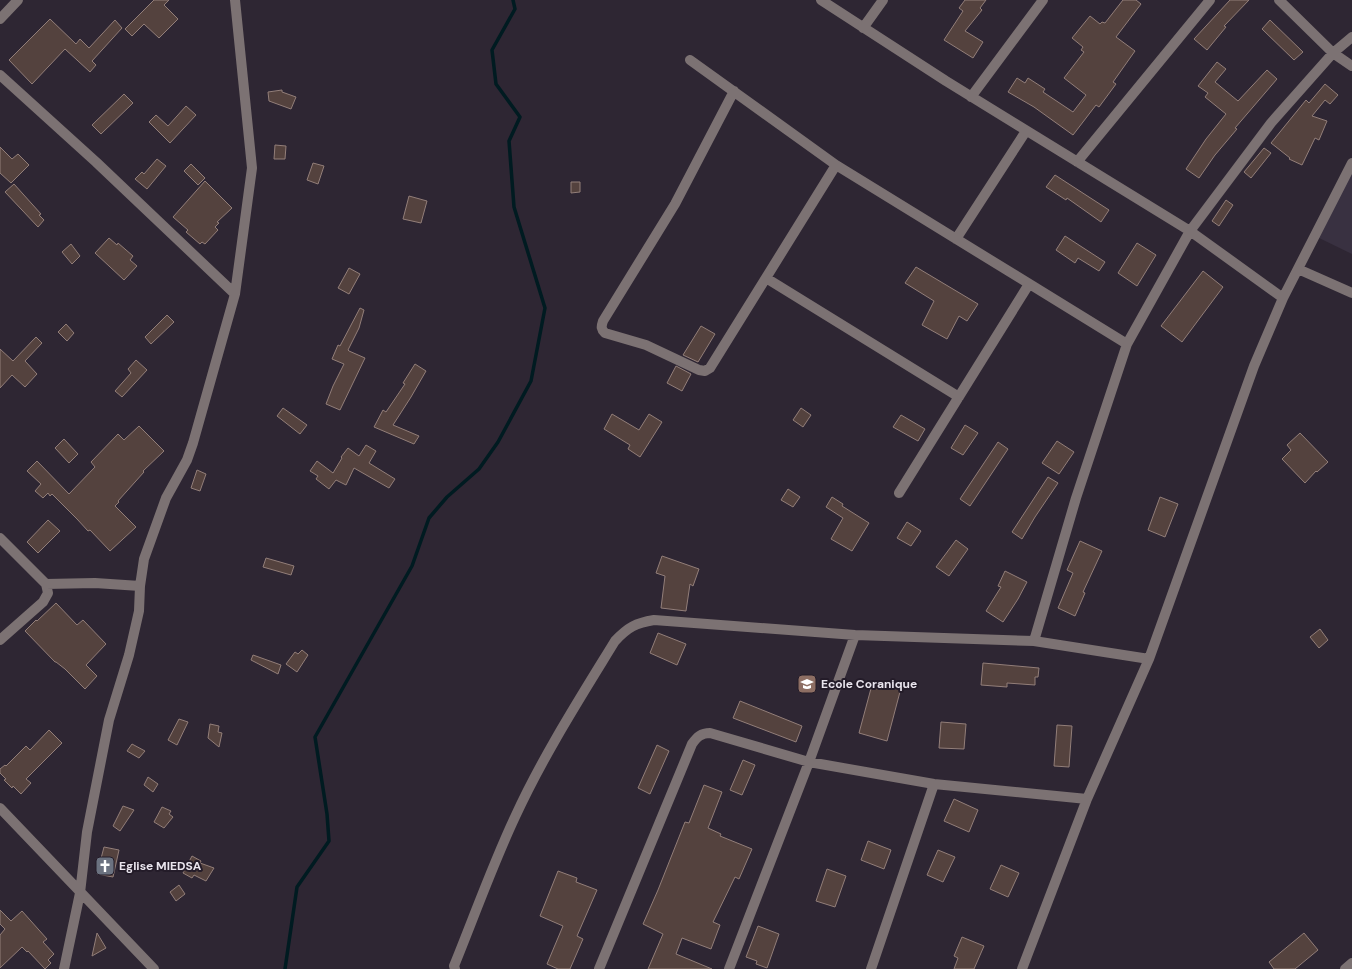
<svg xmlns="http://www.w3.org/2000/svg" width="1352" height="969" font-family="'DM Sans',sans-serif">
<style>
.commercial{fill:#393141}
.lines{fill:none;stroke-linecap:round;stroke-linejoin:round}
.stream{stroke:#001b21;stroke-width:3.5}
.building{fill:#54423e;stroke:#927e79}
.minor{stroke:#7c7273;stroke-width:10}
.labels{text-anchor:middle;stroke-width:4;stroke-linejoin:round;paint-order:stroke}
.poi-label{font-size:12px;font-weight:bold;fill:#e9e4ed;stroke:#241c29;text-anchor:start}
</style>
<rect width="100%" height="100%" fill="#2e2633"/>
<path class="commercial" d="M1352,172V254L1317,237Z"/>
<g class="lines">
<path class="stream" d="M285,969L297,887L329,841L327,814L315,737L412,566L429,518L447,497L479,469L498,442L531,381L545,308L514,207L509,141L520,117L496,84L492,50L515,9L513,0"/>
</g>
<path class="building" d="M154,0H169L164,5L178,19L159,38L144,24L132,36L125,29Z
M965,0H986L980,8L982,10L965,31L983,42L973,58L944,40L963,11L959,8Z
M1123,0H1136L1141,4L1116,37L1135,51L1113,82L1116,84L1099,107L1096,105L1073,135L1034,107L1008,92L1017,78L1025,83L1028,78L1045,89L1043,92L1073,112L1086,95L1064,78L1084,52L1081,50L1083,47L1072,38L1090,16L1100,24L1102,22L1105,23Z
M1230,0H1249L1224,26L1226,27L1207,50L1194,39Z
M50,19L76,44L80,39L89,48L115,20L122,28L92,61L96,65L90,72L65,49L32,84L9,60Z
M1270,20L1303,52L1294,60L1262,29Z
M1217,62L1226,69L1215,82L1238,101L1267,70L1277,79L1235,128L1237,129L1215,155L1199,178L1186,169L1206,139L1226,114L1205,97L1208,93L1198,86Z
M1325,84L1338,95L1330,104L1325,100L1312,116L1327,121L1319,140L1315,138L1302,165L1289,159L1290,158L1271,143L1306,100L1309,103Z
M282,90V92L296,97L291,109L269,101L268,92Z
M124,94L133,103L101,134L92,125Z
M186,106L196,115L170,143L149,122L156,115L168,126Z
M275,145L286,146L285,159H274Z
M0,147L12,159L18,154L29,165L11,183L0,173Z
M1264,148L1271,153L1251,178L1244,172Z
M157,159L166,166L147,189L135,179L142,172L144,174Z
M313,163L324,166L318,184L307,180Z
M191,164L205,178L198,185L184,171Z
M1055,175L1109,210L1101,222L1067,198L1066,200L1046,187Z
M205,181L232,208L217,222L219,223L215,227L218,230L205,244L202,242L200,244L186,232L188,230L173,217Z
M571,182H580V192L571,193Z
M14,184L41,214L39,215L44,220L38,227L5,192Z
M409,196L427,201L421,223L403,219Z
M1226,200L1233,205L1219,226L1212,221Z
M1065,236L1105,262L1099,271L1078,258L1075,263L1056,250Z
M109,238L117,245L118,243L133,256L130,260L137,266L124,280L95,253Z
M1137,243L1156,255L1137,286L1118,273Z
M71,244L80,256L72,264L62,252Z
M916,267L978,304L967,321L959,316L947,339L922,325L934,301L905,283Z
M349,268L360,274L349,294L338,288Z
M1203,271L1223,287L1182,342L1161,326Z
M360,308L364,310L359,328L348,350L349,351L365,358L340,410L326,404L333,386L344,364L332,359L338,345L340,346Z
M167,315L174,322L151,344L145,337Z
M66,324L74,333L67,341L58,332Z
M701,326L715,334L698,362L683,355Z
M36,337L42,343L25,361L37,374L25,387L12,375L0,388V349L13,361Z
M136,360L147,370L122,397L115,391L131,373L128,369Z
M415,364L426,371L411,397L393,425L419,436L414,444L374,427L383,410L386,412L405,384L403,383Z
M676,366L691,374L682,391L667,383Z
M283,408L307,425L300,434L277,416Z
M801,408L811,415L803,427L793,420Z
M612,414L639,430L649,414L662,422L640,457L628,449L630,445L604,429Z
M901,415L925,429L918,441L893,427Z
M965,425L978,433L963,455L951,448Z
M139,426L164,451L143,471L144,472L118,501L119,502L115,506L136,527L110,551L90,530L88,531L77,519L52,494L50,496L48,493L43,498L35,491L41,484L27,471L37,461L69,494L95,467L91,462L118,434L124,440Z
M1300,433L1328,462L1317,472L1316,471L1305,483L1282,459L1291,450L1287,445Z
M64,439L78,454L69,463L55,448Z
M1057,441L1074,452L1059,474L1042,463Z
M998,442L1008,449L970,506L960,499Z
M366,445L376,451L369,463L395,479L389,488L354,468L346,485L336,480L329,489L316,479L318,476L310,471L317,461L333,473L342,458L341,457L348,448L359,456Z
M197,470L206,474L200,491L191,488Z
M1048,477L1058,483L1035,517L1022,539L1012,532Z
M788,489L800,497L793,507L781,500Z
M832,497L843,504L842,506L869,523L852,551L831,539L843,518L826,507Z
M1160,497L1178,504L1165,537L1148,530Z
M48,520L60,531L38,553L27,542Z
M907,522L921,531L911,546L897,538Z
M956,540L968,549L949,576L936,567Z
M1080,541L1102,551L1083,592L1085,593L1075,616L1058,608L1073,573L1067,570Z
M662,556L699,569L693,586L690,584L686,611L661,608L665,576L656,573Z
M266,558L294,566L291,575L263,567Z
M1005,571L1027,582L1018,599L1003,622L986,611L1001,587L998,586Z
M56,603L77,625L83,620L106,644L86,665L97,676L85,689L65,669L56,662H55L25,631L36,620L37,621Z
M1320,629L1328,640L1319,648L1310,637Z
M658,633L686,644L677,665L650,653Z
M302,650L308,655L297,672L286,664L295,652L298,654Z
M253,655L281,665L278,674L251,660Z
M983,663L1039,668L1038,677H1035V685L1007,683V687L981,685Z
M873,681L901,688L887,741L859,733Z
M740,701L802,726L796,742L733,718Z
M179,719L188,722L177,745L168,740Z
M941,722L966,724L964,749L939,748Z
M210,724L219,726L218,732L222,733L219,747L208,738Z
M1057,725L1072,726L1069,767L1054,766Z
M49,730L62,743L26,779L31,783L21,794L13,786L12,788L4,780L6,779L0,773V769L5,765L6,766L26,746L30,750Z
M132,744L145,751L139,758L127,751Z
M657,745L669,751L650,794L638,788Z
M743,760L755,765L742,795L730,790Z
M148,777L158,784L153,792L144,785Z
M704,785L722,792L708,828L721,834L720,836L752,849L739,879L735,877L713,922L720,925L711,949L682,938L676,954L712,969H648L663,934L643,924L658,890L685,822L689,823Z
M954,799L978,810L969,832L944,821Z
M123,806L134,810L120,831L113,826Z
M162,807L171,811L169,814L173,817L164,828L154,822Z
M868,841L891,850L884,869L861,860Z
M104,847L119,850L113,877L97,874Z
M938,850L955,857L943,882L927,875Z
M192,856L201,861L200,863L214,868L206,881L194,875L192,878L183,873Z
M1001,865L1019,873L1008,897L990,889Z
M827,869L846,876L835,907L816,901Z
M558,871L577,878L576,882L597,890L577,936L583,939L570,969H558L547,964L563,926L540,916Z
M179,885L185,894L176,901L170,892Z
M0,910L11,921L22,911L47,939L43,942L54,954L48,960L51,963L45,969L28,951L27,952L22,947L0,968V935L5,929L0,924Z
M758,926L779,934L767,968L756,964L757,961L746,957Z
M97,933L106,948L92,956Z
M1304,933L1318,950L1295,969H1274L1269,962Z
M962,937L984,946L974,969H954L958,958L954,956Z"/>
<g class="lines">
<path class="minor" d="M821,0L946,81L1190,231L1283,298
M1279,0L1333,53L1352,66
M0,19L18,0
M863,28L883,0
M690,60L836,165L1127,344
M0,75L96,162L235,294
M734,91L675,204L603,321C601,327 601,329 605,333L646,345L699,370L705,371L710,368L836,165
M971,97L1043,0
M1077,162L1210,0
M956,239L1026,131
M1298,269L1352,293
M766,278L959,397
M899,493L1029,284
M0,538L46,584L48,593L43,602L0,640
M46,584L95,583L140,586
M1034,641L1076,498L1127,344L1190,231L1271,123L1333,53L1352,37
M0,808L154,969
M64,969L80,893L87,832L109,720L129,655L139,611L140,586L144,559L166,498L187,460L193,443L235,294L252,168L235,0
M455,969L454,966C474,917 492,866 515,817C543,756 580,698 615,641C628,627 636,623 654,620L855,635L1034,641L1149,659
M599,969L692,744C697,737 701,733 710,733L809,762L934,784L1087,799
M729,969L809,762L855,635
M871,969L934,784
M1022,969L1087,799L1149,659L1254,366L1283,298L1352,163
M1345,969L1352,963"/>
</g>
<defs>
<g id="school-square" transform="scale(1)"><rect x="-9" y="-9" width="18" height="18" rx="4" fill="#8d6e63" stroke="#241c29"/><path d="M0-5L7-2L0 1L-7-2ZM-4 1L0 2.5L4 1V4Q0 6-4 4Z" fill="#fff"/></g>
<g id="church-square" transform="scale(1)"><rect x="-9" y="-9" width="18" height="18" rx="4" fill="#6b7280" stroke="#241c29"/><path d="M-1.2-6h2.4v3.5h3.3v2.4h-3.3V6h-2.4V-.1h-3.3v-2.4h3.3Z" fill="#fff"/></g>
</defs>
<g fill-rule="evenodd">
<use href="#school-square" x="807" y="684"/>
<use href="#church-square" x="105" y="866"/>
</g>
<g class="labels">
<g class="poi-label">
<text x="821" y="688">Ecole Coranique</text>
<text x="119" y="870">Eglise MIEDSA</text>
</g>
</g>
</svg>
